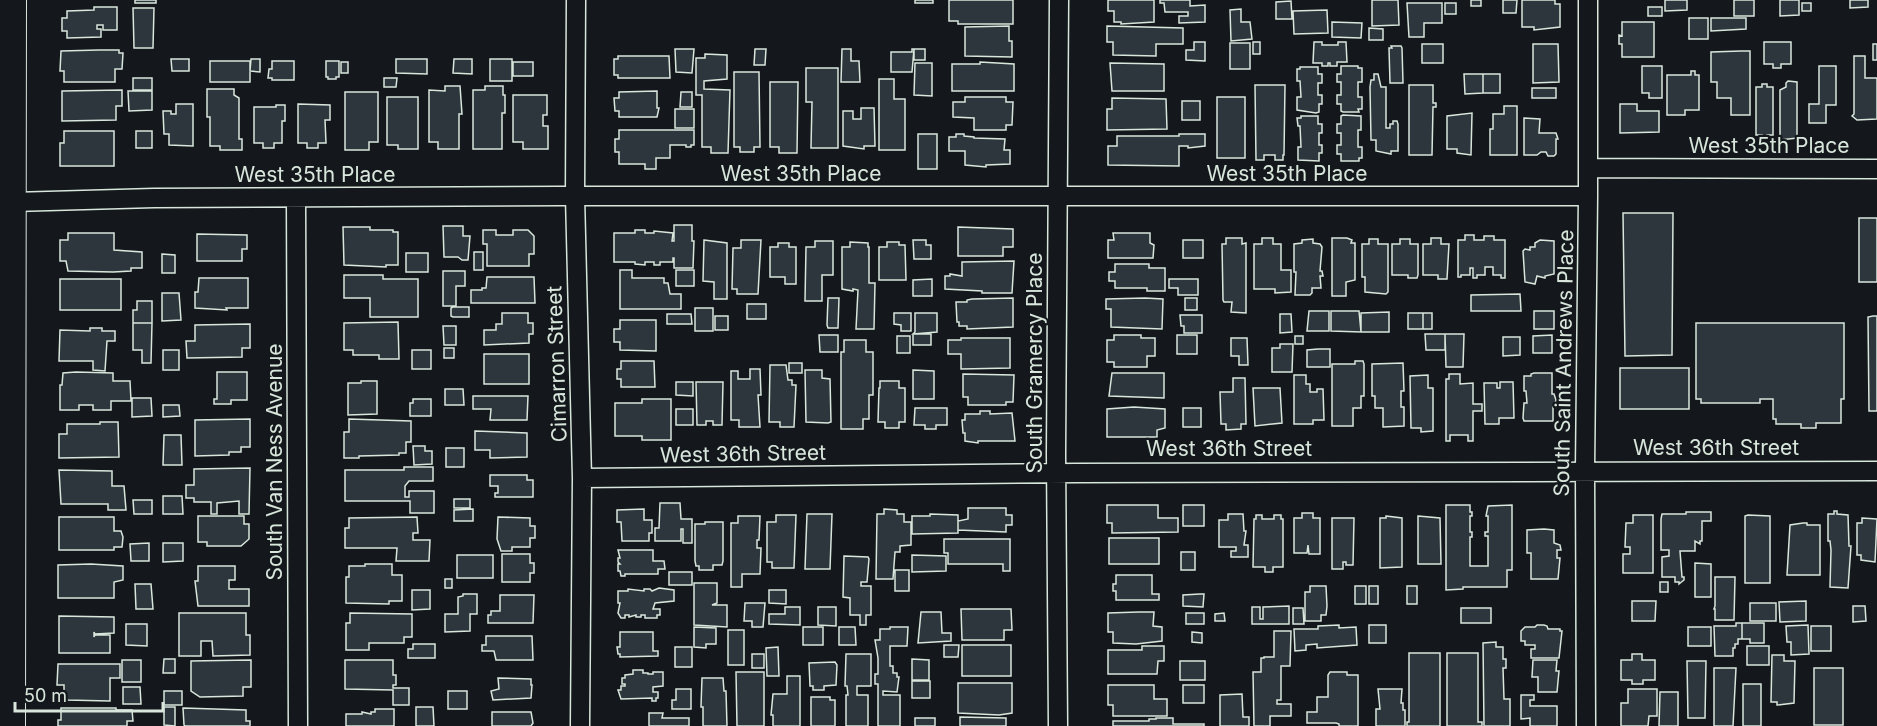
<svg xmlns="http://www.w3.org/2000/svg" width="1877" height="726" font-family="Inter,sans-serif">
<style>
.building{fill:#2c363c;stroke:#d8e6dc;stroke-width:1.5}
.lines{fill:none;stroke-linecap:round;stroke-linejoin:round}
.minor-casing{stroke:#d8e6dc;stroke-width:21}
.secondary-casing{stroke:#d8e6dc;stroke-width:28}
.minor{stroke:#14181c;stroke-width:18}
.secondary{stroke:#14181c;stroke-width:26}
.labels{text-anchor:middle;stroke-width:4.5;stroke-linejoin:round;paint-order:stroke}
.street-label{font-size:21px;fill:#d8e6dc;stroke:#14181c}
</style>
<rect width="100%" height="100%" fill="#14181c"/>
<path class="building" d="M135,0H156V3H135Z
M915,0H933V3H915Z
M949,0H1013V24H958V21H949Z
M1108,0H1154V22L1121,24V22H1114V11H1108Z
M1160,0H1190V6L1205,5V22L1179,23V16H1188V12H1165L1164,3H1160Z
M1372,0H1398L1399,25L1372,26Z
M1471,0H1481V6H1471Z
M1503,0H1517L1516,13H1503Z
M1522,0H1555V4H1560V27L1534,30V27H1522Z
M1665,0H1687V10L1665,11Z
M1734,0H1754V16H1734Z
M1780,0H1799V15L1780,16Z
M1850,0H1868V7L1850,8Z
M1291,1L1292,19H1276V2Z
M1407,3H1442V23H1424V37H1409Z
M1445,3H1456V14H1445Z
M1802,3H1811V11H1802Z
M94,7H117V30H103V25H97V29H101V37L67,38V31H62V18H67V11L94,10Z
M1648,7H1662V16H1648Z
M133,8H154L153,48H134Z
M1241,9V22H1250L1252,39L1231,41L1230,10Z
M1327,10L1328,33L1294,34L1293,11Z
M1689,18H1708V39H1689Z
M1711,18H1746V29L1711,31Z
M1332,22L1362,23L1361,38L1332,37Z
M1622,22H1654V57H1622V44H1619V35L1622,36Z
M1009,26V41H1012V57L965,56V27Z
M1107,26L1183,28V44H1156V56L1113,55V42H1107Z
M1369,28L1383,29V40H1369Z
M1194,42H1205V61L1186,60V50H1194Z
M1253,42H1260V54H1253Z
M1314,42H1322V45H1338V42H1346L1347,62H1337V66H1330V63H1328V66H1322V63H1313Z
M1764,42H1791V64H1781V68H1773V64H1764Z
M1230,43H1250V69H1230Z
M1422,44H1443V63H1422Z
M1533,44H1558L1559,82L1533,83Z
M1873,44H1877V60H1873Z
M1391,46H1401L1402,48L1403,83H1390L1389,48H1392Z
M675,49H694L692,73L676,72Z
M755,49H766L765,65H754Z
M842,49H851V61H859L860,82H841Z
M912,49H914L912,72H891V52H912Z
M914,49H925V60H914Z
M99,50H119V53H123L122,69H115V82H64V71H60L61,51Z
M1741,51H1750V115H1731V98H1717V82H1711V52Z
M705,54L727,55V79L704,81V89L730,90L728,153H711V147H702V95H696V58H705Z
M618,56H669L670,78H618V75H614V59H618Z
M1854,56H1865V78H1877V119L1857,120L1852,116L1854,114Z
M171,59H189V71H172Z
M251,59H260V72L250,71Z
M396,59H427V74L396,73Z
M454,59H472V74L453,73Z
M490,59H512V81H490Z
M210,61H250V82H210Z
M272,61H294V80H272V78H268L269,69H272Z
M326,61H339V77H336V79H328V77H326Z
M341,62H348V73H341Z
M513,62H533V76H513Z
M980,62L1014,64V91H952V64H980Z
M915,63H932V96L914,95Z
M1110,63L1164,64V91H1112Z
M1341,66H1358V68H1362V82H1358V97H1362V109H1358L1359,112H1343L1341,111V104H1337V95H1341V82H1337V74H1341Z
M1642,66H1662V98H1649V93H1642Z
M1819,66H1836V105H1826V123H1809V104H1819Z
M1300,67H1318V74H1322V83H1318V95H1322V104H1319V112L1316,113L1297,110V97H1301L1300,81H1297V69H1300Z
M806,68H838V148H811L812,102H806Z
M1691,71H1695V75H1699V110H1685V115H1667V75H1691Z
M734,72H759L760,147H754V152H740V147H734Z
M1374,74H1378L1381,87H1386V128H1390V124H1393V121H1397L1398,124V151H1391V154L1376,151V140H1371L1370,87L1371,80H1374Z
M1464,74H1483V93L1465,94Z
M1483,74H1500V93H1483Z
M133,78H152V90H133Z
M384,78H397L396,87H384Z
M879,79H894V99H905V150H879Z
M1788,81L1797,82V138L1780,140V90L1786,87V83Z
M770,82H798L797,153H779V147H770Z
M1762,84H1767V87H1773V135H1767V138H1762V135H1756V87H1762Z
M1255,85H1285L1284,155H1283V160H1275V155H1264V160H1256Z
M1409,85H1433V103H1436V107H1433L1432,155H1409Z
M445,86H460L462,114H459V149H438V142H429V90L445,91Z
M485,86H503V95H505V113H502V149H473V90H485Z
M1532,88H1556V98H1532Z
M207,89H234V95L239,98V139H242V150H220V146H210V117H207Z
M122,90V106H116V120L62,121V91Z
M128,91H152V110L129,111Z
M657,91V108H659L657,117H619V111H615L614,98H619V92Z
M345,92H378V142H369V150H345Z
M681,92H692V107H680Z
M513,95H547V115H543V126H548V149H523V142H513Z
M387,97H418V149H398V145H387Z
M965,97H1006V102H1013L1012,125H1006V130H974V118L953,117V102H965Z
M1217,97H1245V158H1217Z
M1112,98L1166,99L1167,129L1107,130V109H1112Z
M1182,101H1200V120H1182Z
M176,104H193V146L169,145V134H164L163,111H171V114H176Z
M298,104L330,105V120H325L326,143H318V148H307V143H298Z
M1620,104H1637V111H1659V132L1620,133Z
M276,105H285V121H282V143H274V148H263V143H254V107H276Z
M1504,106H1517V155H1490V129H1493V114H1504Z
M861,108H874L875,146H864V149L843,146V111H853V119H861Z
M675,109H694V128H675Z
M1472,113L1471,155L1457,153V149H1447V116Z
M1343,115L1361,116V130H1358V147H1362V158H1359V161H1341V154H1337V145H1341V133H1337V124H1341V116Z
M1301,116H1318V124H1322V133H1319V145H1322V153H1319V161L1298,160V147H1301L1300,126H1298L1297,118H1301Z
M1524,118L1540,119L1539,133H1556L1558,139H1556V154L1554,156H1548L1546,152H1541L1537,155H1524Z
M619,130H694V145H691V147H686V145H670V158H656V169H645V164H619V152H615V139H619Z
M64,131H114V166H60V143H64Z
M136,131H152V148H136Z
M918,134H937V169H918Z
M956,134H964V136L974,137V138L1005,139L1004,150H1010V164L986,165V167L965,165V151H949V137H956Z
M1179,134H1205V146L1188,148V146H1179V166L1108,165V146H1117V136H1179Z
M1623,213H1673L1672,355L1625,356Z
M1859,218H1877V282H1859Z
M674,225H692V241H694L693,268H674V258H673V262H660V265H654V262H645V265L635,264V262H614V233H635V230H645V233H654V231L673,233L672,241H674Z
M443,226H463V236H470L468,260H462L458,257H444Z
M343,227H370V230H393V232H398V265H386V267L344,265Z
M958,227L1013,229V247H1003V256H958Z
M483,230H496V235H513V230H528L534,236V254H529V266H487V244H483Z
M68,233H114V250L142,252V268H131V271L113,272L68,271L66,261H60V240H68Z
M1113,233H1150V243L1154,245L1153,258H1108V240H1114Z
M197,234L247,235V249H242V261H197Z
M1465,235H1474V240H1484V236H1494V240H1505V278H1501V275H1493V267H1485V275H1477V278H1473V268H1470V275H1461V277H1458V240H1465Z
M1226,238H1242V244L1246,243V313L1231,312L1232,302H1224L1223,300L1222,244H1226Z
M1262,238H1273V244H1281V270H1291V292L1275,293V289H1254V244H1262Z
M1332,238H1347L1352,240L1351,243H1355V280L1346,282V296H1332Z
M1431,238H1441V244H1449L1447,279H1438V275H1423V244H1431Z
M1313,239V243L1320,244L1322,247L1320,271H1322L1323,276H1320L1321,288H1312V293L1310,295H1295L1296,272H1294V244L1302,243V240Z
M1369,239H1378V244H1388V292L1386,294L1365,292V277H1362V244H1369Z
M1400,239H1410V244H1418V275L1417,278H1408V275H1392V244H1400Z
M704,240L727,243V299H714V282L703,281Z
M741,240H761L758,294H737V289H732L733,248H741Z
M913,240H926V245H931V259H914Z
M1183,240H1203V258H1183Z
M1540,240L1554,241V274L1545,276V278L1537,276L1535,284L1525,282L1523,251L1525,249L1530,250V247H1535V243Z
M815,241H833V275H822V301H805L806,247H815Z
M850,242L868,243V247H869V283H875L874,329H856L858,290L853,289V291L842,289V247H850Z
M887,242H899V245H905L906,280H879V247H887Z
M778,243H789V247H796V284H785V277H770V247H778Z
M474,252H483V270H474Z
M406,253H428V272H406Z
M162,254L175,255V273H162Z
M1014,261L1012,293H982V291L945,289V276H950V274L962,276V262Z
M1115,264H1149V268H1165V291H1147V288H1115V281H1109V272H1115Z
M620,270H632V278H664V283H668L670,294H681V309H620Z
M676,270H694V286H676Z
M443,271H465V286H456V306H443Z
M344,275H383V279H418V317H370V298H344Z
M487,277H534L535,303H471V290H482V288H486Z
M199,278H248V308H226L227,310L195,308V292H198Z
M60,279H121V310H60Z
M932,279V296H913V280Z
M1169,279H1198V295H1178V288H1169Z
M162,293H179L181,320L162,321Z
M1520,294L1521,311H1471V295Z
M828,298H839L838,328H828L827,325Z
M1013,298V327L967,329V326H959V322H957L956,302H967V300L972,299Z
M1145,298L1163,299L1162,329L1111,327V309H1106V299Z
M1185,298H1197V310H1185Z
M137,301H152V323H133V310H137Z
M747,304H766V319H747Z
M453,307H469V317H453L451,316V308Z
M695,308H713V331H695Z
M1309,311H1329V331H1307Z
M1331,311H1359L1361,332L1331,331Z
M1534,311H1554V329H1534Z
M1389,312V332H1361V313Z
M502,313H528V323H533V334H529V343L484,345V330H496V324H502Z
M894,313H911V331H901V325L894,324Z
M915,313H937V332L913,334L915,332Z
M1408,313H1423V329H1408Z
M1423,313H1432V329H1423Z
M667,314H691L692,324H667Z
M1280,314H1291L1292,332L1280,333Z
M1180,315H1202V333H1184V326H1181Z
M715,316H728V330H715Z
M1873,316H1877V411H1869L1868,317Z
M620,320H656V351L620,350V342H614V329H620Z
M398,322L399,359H379V355H353V350H344V323Z
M133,323H152L151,363H142V350H133Z
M1696,323H1844V399H1841V423H1816V428H1801V424H1776V419H1773V399H1760V403H1701V399H1696Z
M250,324V348H242V357L187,358L186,341H195V325Z
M443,326H456V345H444Z
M90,328H102V331H115V341H107L105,371L93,370V361H59L60,330L90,331Z
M913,334H931V345H913Z
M1425,334H1445V350H1426Z
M1445,334H1464L1463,367H1446Z
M819,335H838V352H820Z
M1114,335H1141V338H1155V356H1147V367H1114V362H1107V340H1114Z
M1177,335H1197V354H1177Z
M1552,335V353H1533V336Z
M897,336H910V353H897Z
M1295,336H1303V344H1295Z
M1503,337H1520V355L1503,356Z
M961,338H1010V368L961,369V354H948V340H961Z
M1231,338H1247L1248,365H1239V356H1231Z
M844,340H866V352H873V395H869V419H863V429H841V352H844Z
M1280,344H1293L1292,372H1272V348H1280Z
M444,348H454V358H444Z
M1318,349H1330V367H1307V350Z
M163,350H179V370H163Z
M412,350H431V369H412Z
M484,354H529V384H484Z
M621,361H654L655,387H621V379H617V369H621Z
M1355,361H1363L1364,364V396H1361V408H1353V426H1332V364H1355Z
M789,363H802V373H789Z
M1403,363L1404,391H1401V407H1404V426L1383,427V408H1375V396H1372V364Z
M770,365H786L788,380H792V385H796L794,427H780V422H769Z
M1620,368H1689V409H1620Z
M750,369H760L761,395H758L760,427H739V420H731V371H738V379H750Z
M805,370H822V378L830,379L831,422L828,423L806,422Z
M913,370L934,371V399H913Z
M76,372L113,373V381H130L131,401H111V410H93V405H79V410H60V385H62L63,373Z
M217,372H247V400H231V404H214V399H217Z
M1112,373H1164V398L1109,396Z
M1534,373H1552V394H1554L1556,400L1554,407H1553V421H1524L1523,418L1524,403H1527L1526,391H1524V376H1531V374Z
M963,374L1014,375L1013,402H1006V405H968V397H963Z
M1449,374H1460V384L1473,383V404H1482V411H1473V441H1468V435H1450V441H1446V379H1449Z
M1294,375H1306V384H1310V392H1317V389H1323L1324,420H1313V424H1294Z
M1428,375V388H1433V431L1421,432V428H1411L1410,376Z
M1233,378H1245L1246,424H1241V429L1226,430V424H1221L1220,392H1233Z
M361,381H377V414L348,415V383H361Z
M880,381H899V388H905V422H899V428H885V422H878L879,388H880Z
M676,382H693V396L676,395Z
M696,382H723L722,425H713V421H706V425H697Z
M1500,382H1513L1514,418H1499V424H1485L1484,383H1497V388H1500Z
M1253,388H1280L1282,423L1255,426Z
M445,389H463L464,405H445Z
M473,396H528L527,420H490L491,409H473Z
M132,398H151L152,416L132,417Z
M413,399H431V416H410V403H413Z
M642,399H671V440H642V436H615V403H642Z
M163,405H179L180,416L163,417Z
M1134,407L1165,409V428L1157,430V437H1107V409Z
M915,408H947V425H936V429H925V425H914Z
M1183,408H1201V427H1183Z
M676,409H693V425H676Z
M980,411H990V414L1012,413L1015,441H978V443L965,441V433H963L962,420H965V414H980Z
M250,419V447H241V452H229V455L195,456V420Z
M349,419L411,421V442H406V453H399V455L359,456V458H344V432H349Z
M100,422H118L119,457L59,458V434H67V424H100Z
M475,431L527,433V457L490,458V450H475Z
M164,435H181L182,465H163Z
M413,446H425V451H432V464L414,465Z
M446,448H464V467H446Z
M404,467H433V481H409L405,486V497H409V491H434V513H410V501H345V470H404Z
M250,468L249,514H239V501L217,503V514H211V502H194V498H186V485H194V469Z
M59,470L112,471V486H124L126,510H108V504H61Z
M490,475H527V480H533V497H495V493H498V486H490Z
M163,496H182L183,514H163Z
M454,499H470V508H454Z
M133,500H152V514H134Z
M660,503H680L681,519H692V543H683V529H681V541H655V528H659Z
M1107,505H1158V518H1178V532L1112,533V523H1107Z
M1183,505H1204V526H1183Z
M1446,505H1470V512H1472V516H1470V532H1472V537H1470V566H1488V536H1485V532H1488V516H1486L1488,506L1512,505V570H1507V587H1463V589L1446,590Z
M968,508H1006V515H1012V525H1006V532L958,530V521L968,519Z
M473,509V521H454V510Z
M644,509V520H652V533H649V541H622L621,522H617V510Z
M884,509L897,510V514H904V522H911V545L900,546V552H895L893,579H876L877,514H884Z
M1834,511H1837V514L1848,515L1849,546H1851L1848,588L1830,587L1831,550L1830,541H1828V514H1834Z
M1686,512H1711V521H1702V541H1700V544L1695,541V551H1680L1682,577H1684V580L1679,584V582H1675V577H1662V557L1669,556V550H1661V519L1662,514H1686Z
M1302,513H1313V518H1320V554H1309L1308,545L1307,553H1294V518H1302Z
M807,514H832L830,569H805Z
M930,514L958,515V533L912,534V516H930Z
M1228,514H1243L1244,531H1246L1244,545H1248V557H1231V551H1236V547H1219V520H1228Z
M776,515H796L794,568H772V562H767V522H776Z
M1256,515H1262V519H1274V515H1281V519H1283V567H1273V572H1265V567H1253L1254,519H1256Z
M1633,515H1653V573H1623V554H1630V547H1625L1626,523H1633Z
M1748,515L1770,516V583H1745V516Z
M198,516H244V524H249V539L241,546H207V542H198Z
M738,516H760L759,540H757V548H761L760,574H742V587H731V523H738Z
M1386,516L1402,518V567L1380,568V518H1386Z
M1418,516L1440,518L1441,564H1418Z
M59,517H114V531H121L123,537L122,547H114V550H59Z
M417,517L418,533H413V540H430L429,561H396L397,548H345V528H349V518Z
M498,517L530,518V526H535V538H530V547H512V551H501L497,539Z
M1332,518H1354L1353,565H1346V562H1343V569H1332Z
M1862,518L1877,519L1875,562L1861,560V555H1857V523H1862Z
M705,522H723V561L722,565H713V570H699V566H696L695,561V524H705Z
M1803,523H1807V525H1820V575H1787L1790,525Z
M1544,529L1554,530V543L1560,545L1561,550H1557V558H1560L1558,579H1531V553H1527V530Z
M1109,538H1159V564H1109Z
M944,539H1010V571H1003V564H948V553H944Z
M149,543V561H131L130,544Z
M163,543H183V561L163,562Z
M618,550H653V561H664L665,569H658V574H625V576H621L620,571H618V564H620L618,562V558H620Z
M1181,552H1195V570H1181Z
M502,554H530V563H534V573H530V582H502Z
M457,555H493V578H457Z
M912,555L946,556V571L912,572Z
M844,556L868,557L869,559L867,582H861V586H871V615H866V625H860V615H850V598L843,597Z
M1695,563L1711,564V597H1695Z
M91,564L123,566V580L114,582V598H58V565Z
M365,564H392V575H402V601H389V604L346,603V577H349V566H365Z
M198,566H235V580H229V589H249V606H198L195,581H198Z
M895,570H909V591H895Z
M669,572H692V585H669Z
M1116,575H1152V594H1159V600H1116V591H1113V584H1116Z
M1715,577H1735L1734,620H1715V609H1714L1715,606Z
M445,579H452V588H445Z
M1660,582H1668V592H1660Z
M694,583H717V603L712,605H727V627L694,625Z
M135,584H151L153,609H136Z
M1310,586H1326L1327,606L1326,615H1321V621H1305V592H1310Z
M1355,586H1366V604H1355Z
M1369,586H1378V604H1369Z
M1407,586H1417V604H1407Z
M659,588L674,590V601L655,603L653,609H660V615H657V618H645V615H641V617H636V615L629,617V615H625V618H621L618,613L620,603H618V591H628V589L644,591V589H650L652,591Z
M412,590H430V609L412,610Z
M769,590H786V604L769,603Z
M463,594H477V614H470V631L445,632V614H458V597L463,596Z
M1200,594H1204L1203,607L1183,606V595Z
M500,595H534L533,623H488V615H491V611H500Z
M1632,601H1656L1655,621H1632Z
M1806,601V621L1780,622L1779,602Z
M745,603H765L763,627H752V621H744Z
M1750,603H1776V621H1750Z
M1289,606V624H1252V607H1260V619H1263V607Z
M1853,606H1865L1866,621L1853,622Z
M785,607H800V625L769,624V614H785Z
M818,607H836V626L818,625Z
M1293,608H1303L1304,624H1293Z
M1461,608H1491V623H1461Z
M961,609H1011L1012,630H1004V640H962Z
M921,612H941L942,633H951V641L918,643Z
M1139,612H1154L1153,626L1162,627V641L1136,644L1113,643V632H1108V613Z
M179,613H246V635H250V655L213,656L212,641H201V656H179Z
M350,613L412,614V637H404V643H369V650H346V623H350Z
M1186,613H1204V624H1186Z
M1224,613L1225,621H1215V614Z
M59,616L114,617V633L95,634L94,632V637L95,635H110V653H59Z
M1736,623H1742V639H1738V644H1735V648H1733V656H1715L1714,626H1736Z
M1742,623H1764V643H1750V639H1742Z
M126,624H147V646L126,645Z
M1339,625V628L1356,627L1357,645L1317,648V644L1306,645V650L1295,651L1294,629H1318V626Z
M1369,625H1386V643H1369Z
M1537,625H1544L1547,626L1548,629H1560V631H1562L1559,658H1531V649H1535V645H1525V641H1521V631L1525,627H1535Z
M1808,625L1809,654L1791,655V642H1787L1786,626Z
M1811,626H1831V651H1811Z
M694,627L716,628V644H706V648L694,647Z
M803,627H823V645H803Z
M839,627H855L856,645H839Z
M890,627H908L907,646H890V666H893V673H897V677H899L897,692L883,691V695H900V726H878V684H875V674H878V658L875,640H880V629H890Z
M1688,627H1711V646H1688Z
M728,630H744V665H728Z
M1274,631H1291L1290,666H1281V700H1277V704H1291V716H1270V726H1254L1253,672H1261V658H1264V657H1274Z
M620,632H653V651H658V656L620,657V654H618L617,647H620Z
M1192,632L1202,633V643L1192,642Z
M486,636H532L533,660H496L494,651H482V645H486Z
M1496,642V647H1503V659H1506V668H1503L1504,699H1510V726H1484L1483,643Z
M413,644H435V658H408V649H413Z
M944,645H959L958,657H944Z
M962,645H1011V676H962Z
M1142,646H1164V661H1158L1157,674H1108V650H1142Z
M1747,646H1769V665H1747Z
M675,647H692V667H675Z
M778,647L779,676H767L766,648Z
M1409,653H1440V726H1407V722H1409Z
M1447,653H1478V722H1482V726H1447Z
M752,654H764V668H752Z
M846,654H871V686H857V695H868V726H846V695H848L847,686H845Z
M1632,654H1642V660H1655V680H1643V684H1632V680H1621V660H1632Z
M1772,655H1784V661H1795L1794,703L1777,705V702H1771Z
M164,659H175V673H163Z
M912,659L929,660V680H912Z
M122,660H141V682H122Z
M251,660V687H243V696L200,697L191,691V661Z
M345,660H393V675H396V685H393V688H409V705H393V690L345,689Z
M1533,660H1557L1556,671H1559L1557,692H1538V677H1532Z
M1180,661H1205V680H1180Z
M1687,661H1706L1705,718H1688Z
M835,662L837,665L836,685L824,686V690H813V686H810L809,663Z
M58,664H120V678H110V701L66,700V695H64V685H57Z
M1714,668H1736L1733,726H1714Z
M1814,668H1843V725H1814Z
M633,670H643V673H648V674H653V672H663V686L653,687V692H658V698H656V701H652V698L621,699L618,690H621V686H625V684H622V678H625V675L633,674Z
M736,672H764V726H737Z
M1330,672H1347V675H1358V726H1339V724L1336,723H1307V712H1317V697H1328V675Z
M787,676H800V726H773V715H771L773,694H787Z
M498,678L531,679V685H532L531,698L493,700L491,691L499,689Z
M702,678H723L724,691H726L727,726H703V707H701Z
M912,681H930V698H912Z
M958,683H1012V713L999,715L958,713Z
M1743,684H1761V726H1743Z
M1108,685H1154V699H1167V716H1113V705H1108Z
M1183,685H1204V703H1183Z
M123,687H140L141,704H123Z
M676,689H691V709H672V700H676Z
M1378,689H1402L1401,703H1403V710H1405V726H1376V709H1380Z
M1628,689H1657V716H1649L1648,726H1621V703H1628Z
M164,691H182V705H164Z
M448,691H467V709H448Z
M1660,692H1678V726H1659Z
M1242,694L1243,717H1249V726H1220V695Z
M1521,695H1534V700H1530V706H1557V726H1530V718L1521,719Z
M811,697H830V700H835V726H811Z
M164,707H175V726L164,725Z
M416,707H433L434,726H416Z
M61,708H116V710H132L133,721H127V726H58V720H61Z
M183,708L246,710V721H250V726H185L184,725Z
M375,709H394V726H346V714H362V712L371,714V712H375Z
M492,712H531L533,723L531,726H492Z
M649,713H663L662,718H689V726H649Z
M960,717L1006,718V726H960Z
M915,718H935V726H915Z
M1156,718H1173V724H1204V726H1113V721H1149V719H1156Z"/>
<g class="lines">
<g class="minor-casing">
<path id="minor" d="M576,0L575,196L582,478L580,726
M1588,168L1877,169
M296,198L298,726
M13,202L154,198L559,196H1588
M582,478L1077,473L1877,471
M1058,726L1056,454L1059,0
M1586,726L1585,470L1588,196V0"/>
</g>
<g class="secondary-casing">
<path id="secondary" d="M12,726L13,0"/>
</g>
<use href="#minor" class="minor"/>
<use href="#secondary" class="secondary"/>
</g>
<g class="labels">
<g class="street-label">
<text x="1769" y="153">West 35th Place</text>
<text x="801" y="181">West 35th Place</text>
<text x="1287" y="181">West 35th Place</text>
<text x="315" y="182">West 35th Place</text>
<text transform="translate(1035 363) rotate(-90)" y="7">South Gramercy Place</text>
<text transform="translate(1564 363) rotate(-89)" y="7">South Saint Andrews Place</text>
<text transform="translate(557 364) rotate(-92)" y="7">Cimarron Street</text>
<text x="1716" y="455">West 36th Street</text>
<text x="1229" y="456">West 36th Street</text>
<text transform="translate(743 454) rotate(-1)" y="7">West 36th Street</text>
<text transform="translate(275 462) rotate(-90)" y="7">South Van Ness Avenue</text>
</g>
</g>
<path d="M15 702v9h148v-9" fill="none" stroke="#d8e6dc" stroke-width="3"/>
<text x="24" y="702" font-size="18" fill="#d8e6dc" stroke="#14181c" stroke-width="4.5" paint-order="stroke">50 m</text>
</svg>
